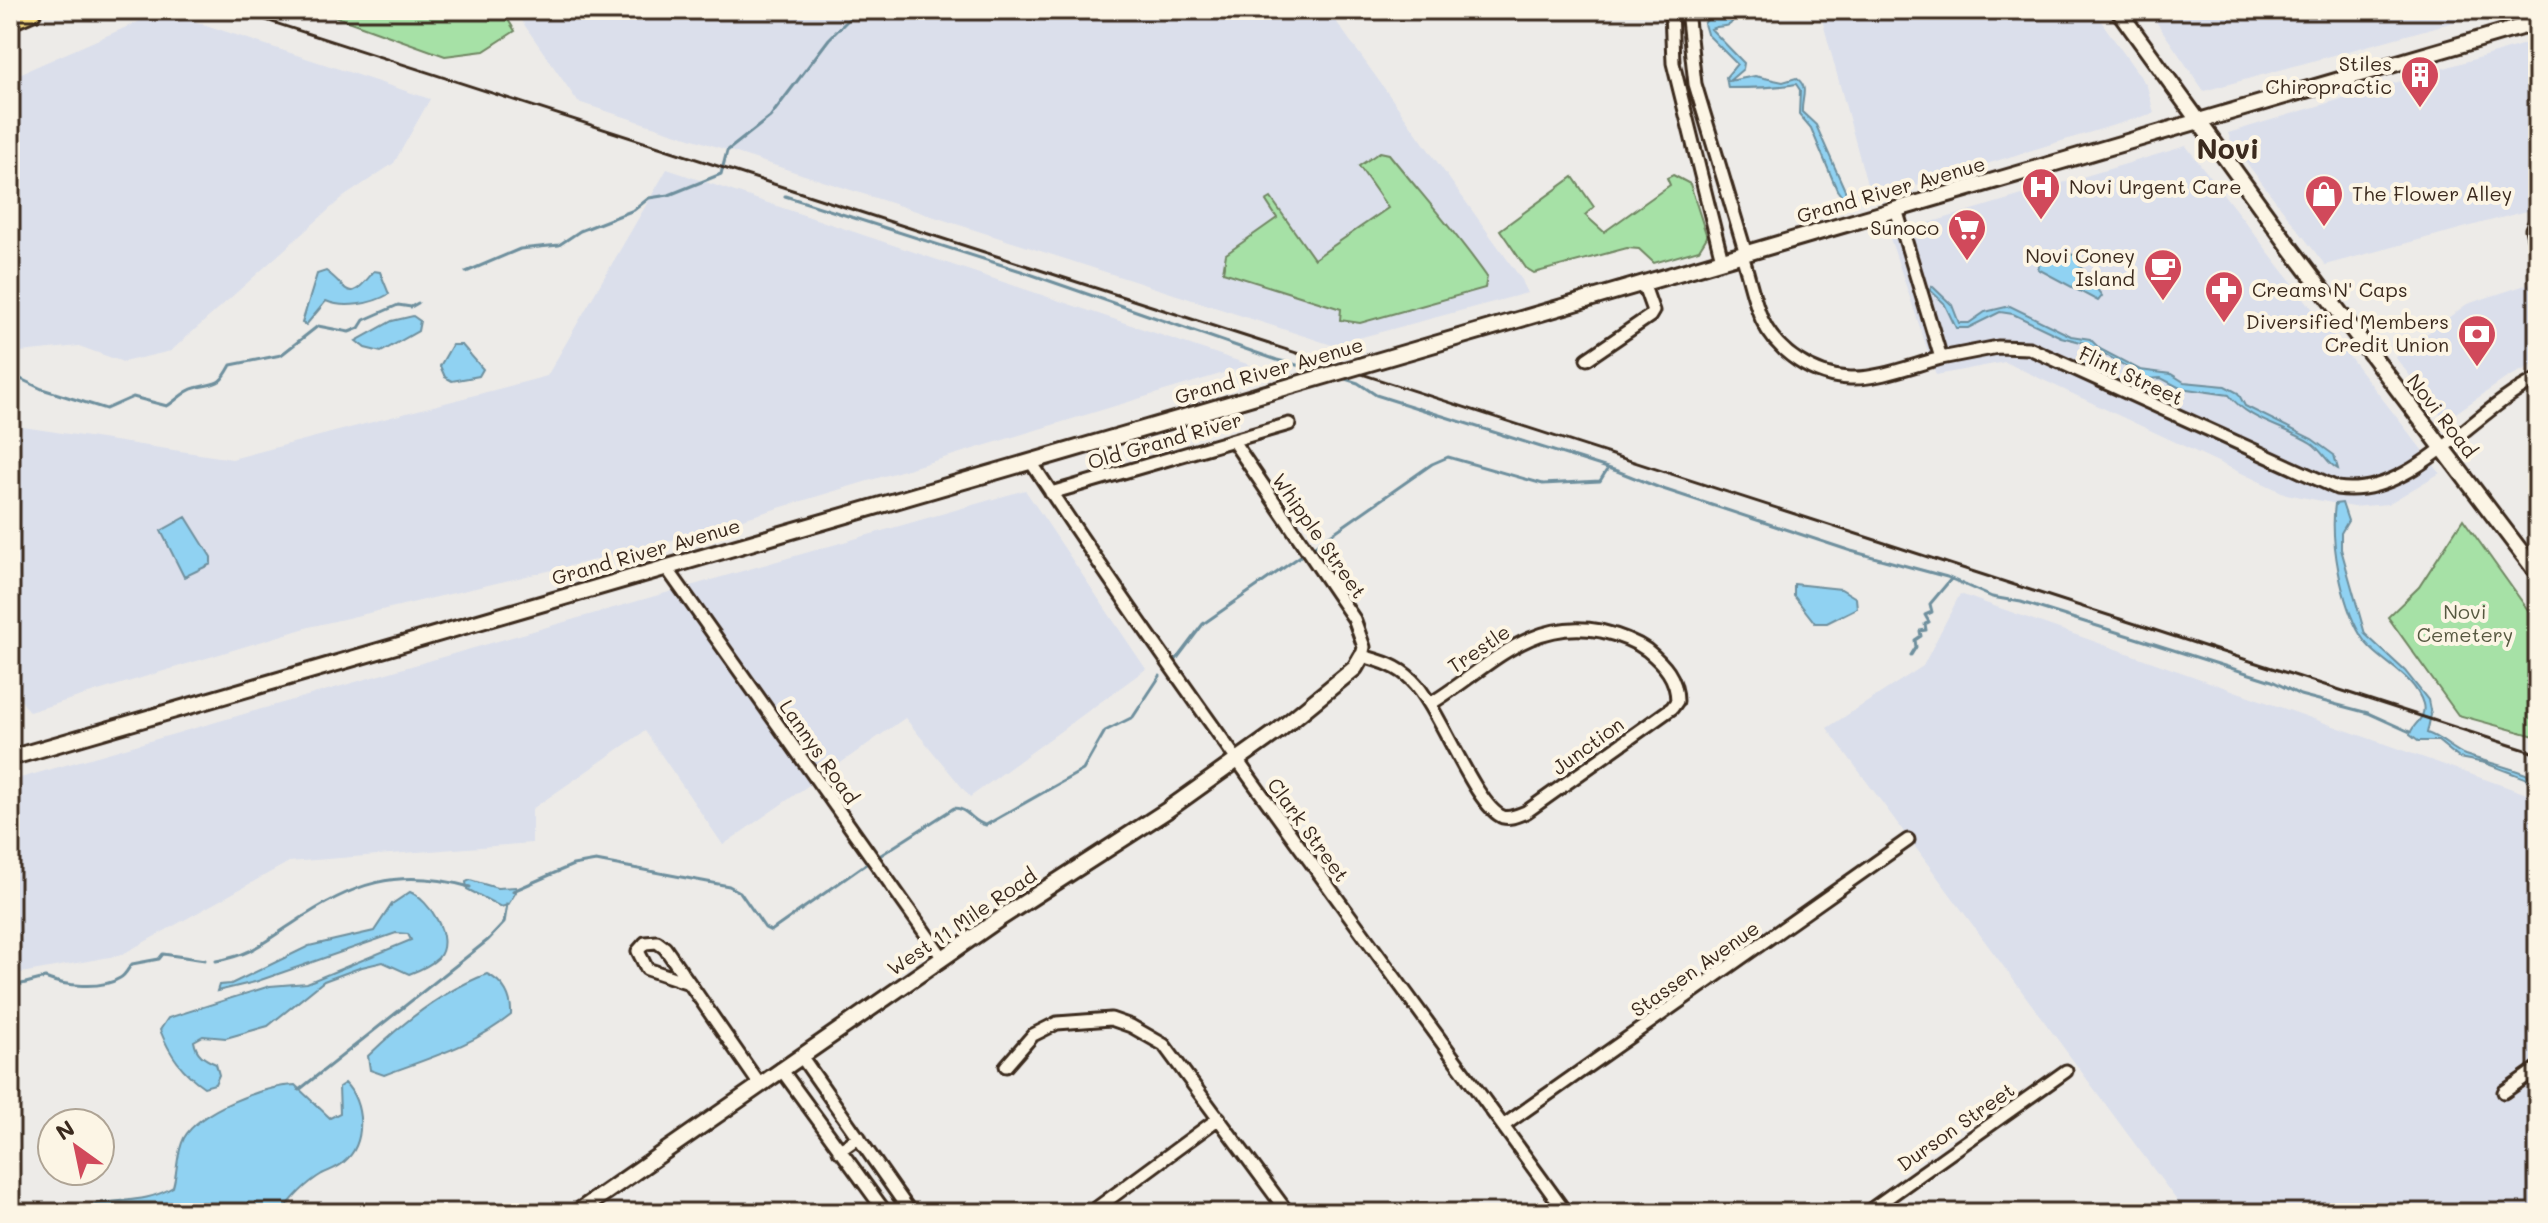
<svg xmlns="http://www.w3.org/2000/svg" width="2548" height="1223" font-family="Mali,sans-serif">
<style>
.built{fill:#dbdfeb}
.green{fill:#a6e1a6;stroke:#708662;stroke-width:2}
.water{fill:#90d2f2;stroke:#6e8f9d;stroke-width:2}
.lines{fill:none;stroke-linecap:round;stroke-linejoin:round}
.stream{stroke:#6e8f9d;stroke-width:3}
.minor-casing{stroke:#3b2a1e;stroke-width:17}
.tertiary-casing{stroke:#3b2a1e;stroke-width:20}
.secondary-casing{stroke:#3b2a1e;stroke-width:20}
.motorway-casing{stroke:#3b2a1e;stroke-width:26}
.minor{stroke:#fcf5e5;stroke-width:11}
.tertiary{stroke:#fcf5e5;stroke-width:14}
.secondary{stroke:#fcf5e5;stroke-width:14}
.motorway{stroke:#fce080;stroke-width:20}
.rail{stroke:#3b2a1e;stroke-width:3}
.secondary-bridge-casing{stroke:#3b2a1e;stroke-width:20;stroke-linecap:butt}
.secondary-bridge{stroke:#fcf5e5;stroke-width:14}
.labels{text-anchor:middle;stroke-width:8;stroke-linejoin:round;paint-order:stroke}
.poi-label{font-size:20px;fill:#3b2a1e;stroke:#fcf5e5;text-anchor:end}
.street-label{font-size:20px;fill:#3b2a1e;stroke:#fcf5e5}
.park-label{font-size:20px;fill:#565840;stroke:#fcf5e5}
.district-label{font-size:28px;font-weight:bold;fill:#3b2a1e;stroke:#fcf5e5}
</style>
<rect width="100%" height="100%" fill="#edebe8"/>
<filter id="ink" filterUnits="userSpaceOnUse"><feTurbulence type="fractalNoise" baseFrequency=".0125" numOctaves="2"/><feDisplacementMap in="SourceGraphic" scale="16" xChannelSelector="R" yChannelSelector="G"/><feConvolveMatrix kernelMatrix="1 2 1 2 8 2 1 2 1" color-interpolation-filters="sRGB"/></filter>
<g filter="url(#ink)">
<path class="built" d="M514,10H1328L1522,280L1527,293L1332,345L578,102Z
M1814,10H2093L2147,86L2154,113L1871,199L1823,23Z
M2148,10H2497L2204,91Z
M163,11L430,99L394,163L342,198L171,351L123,362L79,346L10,353V78Z
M2538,40V208L2325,265L2232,144L2228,133Z
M2186,146L2440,473L2388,504L2353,507L2286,494L2005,362L1936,375L1889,235Z
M667,169L1250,365L650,547L309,627L29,712L10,684V425L232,459L547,376Z
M2532,283L2538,308V362L2505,379L2450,417L2441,415L2395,357L2467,304Z
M1025,490L1146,669L970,797L905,718L723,845L645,731L532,809V843L289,862L121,955L10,975V781Z
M1960,594L2538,798V1213H2186L1827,728L1923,666Z"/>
<path class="green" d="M317,10H502L515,31L484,51L445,56Z
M1380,152L1389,154C1422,195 1457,234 1487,277L1485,288L1360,323L1340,320L1341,309L1223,272L1226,254L1277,218L1266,201L1271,198L1314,259L1388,208L1359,166Z
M1673,175L1690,184L1707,237L1699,250L1654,263L1639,249L1627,248L1534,273L1526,268L1500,230L1573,177L1594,207L1585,215L1604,232L1670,185L1667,178Z
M2463,519L2538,624V737L2458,715L2388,617L2419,587Z"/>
<path class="water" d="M1730,10H1738C1729,34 1726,22 1711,29L1744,63L1743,69L1729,81L1755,76L1783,82L1796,78C1810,87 1801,98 1802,112L1816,125L1848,197L1843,198L1837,190L1811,128L1799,114L1800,90L1796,84C1775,88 1750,88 1728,88L1726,77L1737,64L1707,34L1704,24L1708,18L1724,20Z
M2067,254L2076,255L2080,266L2102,296L2098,301L2038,269L2040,262Z
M326,271C350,288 347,306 374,271L380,272L389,294C372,304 344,309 326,301L306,325L302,323L317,274Z
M1932,286L1952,305L1959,323H1969L1985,312L2010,306L2071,336L2090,339L2100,349L2140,370L2171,374L2184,382L2225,386L2238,393L2245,406L2312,439L2334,455L2338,469C2328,465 2322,450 2311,443C2284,426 2249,421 2229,395L2180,388L2161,378L2148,379L2085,343L2061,337L2013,314L2000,312L1968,328H1956L1944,303L1930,290Z
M413,316L420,321L418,331L381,352L365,348L356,341L392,321Z
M452,345H462L483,369L479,376L452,381L445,377L440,366Z
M2342,503L2348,521L2341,533V549L2365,634L2405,671L2428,700L2431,715L2427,733C2442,738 2451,749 2465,755C2489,763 2514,768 2538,779V783L2485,763L2459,758L2438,741H2418L2410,735C2411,724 2427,720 2423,704C2414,673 2376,661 2361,636C2341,603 2330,541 2335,504Z
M186,517L211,557V564L184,577L161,531Z
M1794,584L1841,589L1856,598L1857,608L1827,623H1815L1794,596Z
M470,880L497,888L516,887V892L508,905L501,907L467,889L466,882Z
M410,892C429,900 455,938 438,958C430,966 420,970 409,974L383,962L362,967L324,981L268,1026L226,1038L203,1036L194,1041C196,1054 204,1059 216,1064L219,1075L215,1084L204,1087C182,1072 170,1055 160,1030L168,1018L270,986L307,983L411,940L408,934L396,933L255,982L217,991L219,985L231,984L309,946L374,931L392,904Z
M487,974C504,982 512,997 511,1015C473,1046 429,1058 384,1075L370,1070L368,1056C402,1023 442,991 487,974Z
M345,1083C364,1102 367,1143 344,1162C338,1168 330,1170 322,1174C305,1184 293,1198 281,1213H70C104,1194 139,1208 173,1187C178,1170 176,1154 184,1138C200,1110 264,1086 295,1085L330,1118L340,1113L339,1087Z"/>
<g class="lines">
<path class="stream" d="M785,196L1021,271L1277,360L1320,371
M466,272L520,249L559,245L580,231L634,210L649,198L669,195L721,174L727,151L770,117L829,39L858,10
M10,374L42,389L106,409L133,397L167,406C176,401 185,390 195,388C218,382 219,387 231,365L281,355L318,326L349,332L359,328L364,320L398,305L411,307L418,303
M1339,377L1358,383L1376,395L1617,471L1660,488L1851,551L1947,577L1992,597L2021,602L2272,681L2300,695L2368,713L2410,732
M10,382L15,376
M1312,548L1432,464L1448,457L1543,484L1600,481L1608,468
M1911,655L1916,647L1915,640L1921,636L1920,631L1926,630L1925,624L1929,622L1925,615L1932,612L1930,604L1951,579
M1175,661L1203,624L1302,555
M881,855L954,808C968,808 973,823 986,825L1083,770L1105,731L1133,717L1160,676
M513,891L573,865L596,861L729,886L740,892L765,928L771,931L866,864
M216,961C254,954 262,943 292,924C352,883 397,867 470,887
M10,987L45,978C64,986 101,990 120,978C126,975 128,968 132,964L159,959L163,954L205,960
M299,1090L488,940L504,923L507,904"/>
<g class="minor-casing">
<path id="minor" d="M1671,10L1673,63L1722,260
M1687,10L1695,84L1746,254
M1896,209L1941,358L1998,347L2029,348L2337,488C2411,500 2473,409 2538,379
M2538,217L2532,229L2538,255
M1742,255C1749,276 1753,299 1762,320C1777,352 1814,377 1850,378C1880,379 1913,365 1941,358
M1587,359L1650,316L1653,311L1643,283
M1233,441L1354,619L1364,647L1362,656C1381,661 1398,666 1412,680C1439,706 1475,807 1503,817C1511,819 1518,815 1526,812L1672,708L1677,701C1677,678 1664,664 1647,650C1633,640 1618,635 1601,631C1528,617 1488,669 1430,704
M1031,462C1201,719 1386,963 1566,1213
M1051,493L1289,424
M666,567L943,958
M689,983L647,969L638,951L645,943L657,942L665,948L760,1085
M801,1056L911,1213
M1006,1066L1033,1035L1057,1023L1111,1019L1131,1026L1164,1045L1288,1213
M781,1069L886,1213
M2504,1092L2538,1068
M1503,1126L1908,840
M839,1151L859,1137
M1090,1213L1219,1118
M1866,1213L2066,1071"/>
</g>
<g class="tertiary-casing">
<path id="tertiary" d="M576,1213L1002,917L1166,811L1278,731L1355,668L1362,656"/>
</g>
<g class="secondary-casing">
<path id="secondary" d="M2118,10L2292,250L2538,574
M1586,300L2538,22
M10,758L1136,431"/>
</g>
<g class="motorway-casing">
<path id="motorway" d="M10,19L31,10"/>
</g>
<use href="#minor" class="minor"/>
<use href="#tertiary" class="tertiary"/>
<use href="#secondary" class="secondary"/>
<use href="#motorway" class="motorway"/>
<path class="rail" d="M235,10L2538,754"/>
<g class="secondary-bridge-casing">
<path id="secondary-bridge" d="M1136,431L1586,300"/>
</g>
<use href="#secondary-bridge" class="secondary-bridge"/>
</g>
</g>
<defs>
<g id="building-pin" transform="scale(2)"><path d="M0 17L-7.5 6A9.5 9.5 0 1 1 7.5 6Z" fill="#d1495b" stroke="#fcf5e5"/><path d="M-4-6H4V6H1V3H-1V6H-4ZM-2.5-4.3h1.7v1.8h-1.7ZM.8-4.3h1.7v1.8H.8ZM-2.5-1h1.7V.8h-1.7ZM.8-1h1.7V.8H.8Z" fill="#fff"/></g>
<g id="hospital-pin" transform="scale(2)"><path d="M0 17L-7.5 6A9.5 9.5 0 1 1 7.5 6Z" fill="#d1495b" stroke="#fcf5e5"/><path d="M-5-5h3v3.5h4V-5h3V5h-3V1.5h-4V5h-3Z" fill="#fff"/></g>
<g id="shop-pin" transform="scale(2)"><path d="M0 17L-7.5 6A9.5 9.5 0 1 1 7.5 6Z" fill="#d1495b" stroke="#fcf5e5"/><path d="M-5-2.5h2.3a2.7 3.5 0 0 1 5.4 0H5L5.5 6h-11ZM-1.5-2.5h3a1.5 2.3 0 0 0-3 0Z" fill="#fff"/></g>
<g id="supermarket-pin" transform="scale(2)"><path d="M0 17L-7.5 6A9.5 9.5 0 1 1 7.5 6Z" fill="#d1495b" stroke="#fcf5e5"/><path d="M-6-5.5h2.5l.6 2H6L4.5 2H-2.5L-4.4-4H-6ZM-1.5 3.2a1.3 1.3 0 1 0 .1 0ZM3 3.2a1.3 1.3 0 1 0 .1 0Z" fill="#fff"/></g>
<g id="cafe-pin" transform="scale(2)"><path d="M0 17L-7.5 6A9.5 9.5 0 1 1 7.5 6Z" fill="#d1495b" stroke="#fcf5e5"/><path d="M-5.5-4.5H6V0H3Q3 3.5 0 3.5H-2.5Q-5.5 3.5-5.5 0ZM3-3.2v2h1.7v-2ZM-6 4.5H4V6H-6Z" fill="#fff"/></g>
<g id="pharmacy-pin" transform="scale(2)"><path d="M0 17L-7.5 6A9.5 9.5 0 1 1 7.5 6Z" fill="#d1495b" stroke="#fcf5e5"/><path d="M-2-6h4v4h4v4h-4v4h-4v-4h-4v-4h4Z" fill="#fff"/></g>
<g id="bank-pin" transform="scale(2)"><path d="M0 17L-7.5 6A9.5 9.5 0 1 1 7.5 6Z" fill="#d1495b" stroke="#fcf5e5"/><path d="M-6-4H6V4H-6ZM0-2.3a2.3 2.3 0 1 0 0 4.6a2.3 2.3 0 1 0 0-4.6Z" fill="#fff"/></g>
</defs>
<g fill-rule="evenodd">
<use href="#building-pin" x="2420" y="75"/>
<use href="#hospital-pin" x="2041" y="187"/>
<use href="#shop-pin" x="2324" y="194"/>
<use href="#supermarket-pin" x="1967" y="228"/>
<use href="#cafe-pin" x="2163" y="268"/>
<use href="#pharmacy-pin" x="2224" y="290"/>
<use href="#bank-pin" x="2477" y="334"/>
</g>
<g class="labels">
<g class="poi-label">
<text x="2392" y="71">Stiles<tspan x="2392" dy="23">Chiropractic</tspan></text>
<text x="2069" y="194" text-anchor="start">Novi Urgent Care</text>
<text x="2352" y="201" text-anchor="start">The Flower Alley</text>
<text x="1939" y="235">Sunoco</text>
<text x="2135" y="263">Novi Coney<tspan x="2135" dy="23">Island</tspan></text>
<text x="2252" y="297" text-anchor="start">Creams N' Caps</text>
<text x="2449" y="329">Diversified Members<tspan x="2449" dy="23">Credit Union</tspan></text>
</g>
<g class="street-label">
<text transform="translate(1891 190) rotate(-16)" y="7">Grand River Avenue</text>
<text transform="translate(1269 371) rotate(-16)" y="7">Grand River Avenue</text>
<text transform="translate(2131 376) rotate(25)" y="7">Flint Street</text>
<text transform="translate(2442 416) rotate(52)" y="7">Novi Road</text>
<text transform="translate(1165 441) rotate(-16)" y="7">Old Grand River</text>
<text transform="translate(1319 536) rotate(55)" y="7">Whipple Street</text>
<text transform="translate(646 552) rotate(-16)" y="7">Grand River Avenue</text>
<text transform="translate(1479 649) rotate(-34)" y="7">Trestle</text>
<text transform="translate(1588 746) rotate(-36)" y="7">Junction</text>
<text transform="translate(819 752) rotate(55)" y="7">Lannys Road</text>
<text transform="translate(1308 830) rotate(54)" y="7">Clark Street</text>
<text transform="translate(962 922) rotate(-34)" y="7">West 11 Mile Road</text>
<text transform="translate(1695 969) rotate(-35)" y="7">Stassen Avenue</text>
<text transform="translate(1956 1127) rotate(-35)" y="7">Durson Street</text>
</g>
<g class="park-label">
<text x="2465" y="619">Novi<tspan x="2465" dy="23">Cemetery</tspan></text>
</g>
<g class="district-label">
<text x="2228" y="159">Novi</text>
</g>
</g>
<rect width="2548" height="1223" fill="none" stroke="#fcf5e5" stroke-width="40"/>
<rect x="20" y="20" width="2508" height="1183" fill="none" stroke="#3b2a1e" stroke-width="3" filter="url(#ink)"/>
<g transform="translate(76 1147) rotate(327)"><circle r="38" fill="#fcf5e5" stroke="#afa495" stroke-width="2"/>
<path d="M0-6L14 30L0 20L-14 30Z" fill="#d1495b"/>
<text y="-12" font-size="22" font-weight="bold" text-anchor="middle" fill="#3b2a1e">N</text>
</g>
</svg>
